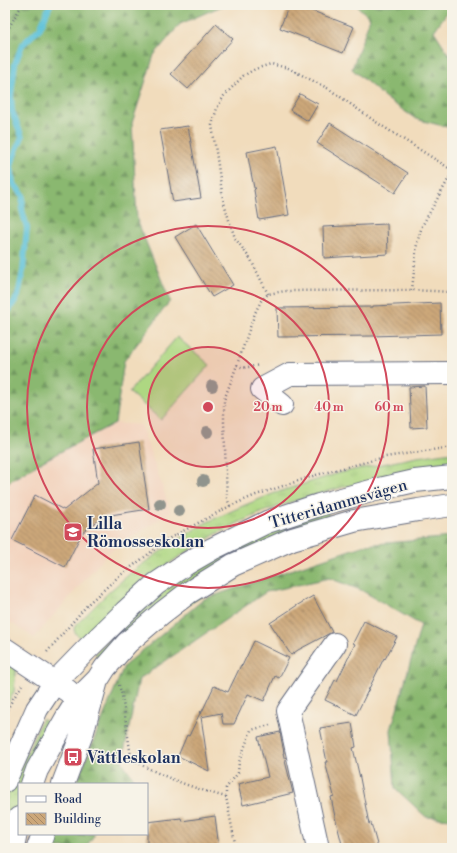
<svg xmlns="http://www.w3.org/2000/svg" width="457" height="853" font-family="'Libre Bodoni',serif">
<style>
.built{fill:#f3d4bf}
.grass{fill:url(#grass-tufts);stroke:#648370}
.forest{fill:url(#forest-firs);stroke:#527467}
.garden{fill:#aed782;stroke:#648370}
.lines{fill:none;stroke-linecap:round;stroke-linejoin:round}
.stream{stroke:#5bc1d9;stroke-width:6}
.building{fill:url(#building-back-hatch)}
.minor-casing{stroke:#666c7f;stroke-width:24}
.path{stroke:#666c7f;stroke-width:2.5;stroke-dasharray:1 3;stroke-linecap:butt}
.minor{stroke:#fff;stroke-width:22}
.tree{fill:#90948d}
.ring{fill:none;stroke:#d1495b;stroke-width:2}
.labels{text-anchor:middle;stroke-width:3;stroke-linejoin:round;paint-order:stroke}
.street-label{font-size:16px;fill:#1b2f5e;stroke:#f7f3e8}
.poi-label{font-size:16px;font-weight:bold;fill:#1b2f5e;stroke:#f7f3e8;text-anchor:start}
.centre{fill:#d1495b;stroke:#f7f3e8;stroke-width:2}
.ring-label{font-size:12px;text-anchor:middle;font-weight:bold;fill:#d1495b;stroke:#f7f3e8;stroke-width:3;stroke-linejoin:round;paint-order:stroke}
</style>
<defs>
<pattern id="grass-tufts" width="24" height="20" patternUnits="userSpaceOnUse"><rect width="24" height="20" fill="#aed782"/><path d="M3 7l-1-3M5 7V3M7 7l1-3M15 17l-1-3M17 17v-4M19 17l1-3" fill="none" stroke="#95b973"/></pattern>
<pattern id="forest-firs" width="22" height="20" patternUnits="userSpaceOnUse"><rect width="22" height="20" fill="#8ab870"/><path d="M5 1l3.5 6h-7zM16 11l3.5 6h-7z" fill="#70965f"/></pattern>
<pattern id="building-back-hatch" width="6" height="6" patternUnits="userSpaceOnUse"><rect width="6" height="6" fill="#cca779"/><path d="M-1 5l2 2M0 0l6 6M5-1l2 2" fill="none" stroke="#a58866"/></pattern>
</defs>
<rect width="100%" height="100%" fill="#f7f3e8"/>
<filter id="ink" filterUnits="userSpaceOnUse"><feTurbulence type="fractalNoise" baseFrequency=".025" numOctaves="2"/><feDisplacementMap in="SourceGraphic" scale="8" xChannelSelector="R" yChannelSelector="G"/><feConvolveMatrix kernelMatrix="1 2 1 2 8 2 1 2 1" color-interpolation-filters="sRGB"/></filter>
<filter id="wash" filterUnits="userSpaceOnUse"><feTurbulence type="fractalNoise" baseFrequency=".012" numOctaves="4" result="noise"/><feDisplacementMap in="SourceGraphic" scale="16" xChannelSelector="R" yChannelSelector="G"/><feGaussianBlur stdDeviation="0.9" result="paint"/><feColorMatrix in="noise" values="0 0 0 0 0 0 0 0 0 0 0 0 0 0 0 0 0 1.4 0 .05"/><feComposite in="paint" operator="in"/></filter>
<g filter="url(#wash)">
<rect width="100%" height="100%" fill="#f1dcbc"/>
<path class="built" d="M115,423L141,425L171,512L109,552L34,638L5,619V484L45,460Z"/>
<path class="grass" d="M452,452V464L448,467L369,481L343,487L291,502L263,512L240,522L216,534L177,558L138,586L121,601L84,641L75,633L74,629L75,626L109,592L133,571L161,551L203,524L245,505L275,493L339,473L417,457Z
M327,511L329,516L328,518L101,659L95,654L161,590L246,538Z
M5,660L11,664L16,670L14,692L7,704L5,703Z
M42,719L55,726L25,784H19V801L5,845V804L9,793Z"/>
<path class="forest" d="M5,5H224L180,24L154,55L132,123L137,220L170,301L124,361L115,423L45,460L5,484Z
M356,5H452L434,31L452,59V126L451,128L416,119L387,99L352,69L370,18Z
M452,537V819L426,817L395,788L391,730L421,625L361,590L329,578L266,592L139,679L122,762L135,780L132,784H76L124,666L204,599L365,545Z
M55,834H95L85,848H50Z"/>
<path class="garden" d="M177,337L210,365L161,420L129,392Z"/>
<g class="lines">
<path class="stream" d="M5,316L18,296L23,271L27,228L22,210L23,195L13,183L11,165L15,153L22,137L12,111L11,95L15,64L22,45L40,28L50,5"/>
</g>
<g id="blocks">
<path class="building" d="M289,5H297L354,27L343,53L280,28Z
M216,24L233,39L188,89L171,74Z
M300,94L318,104L308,121L290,110Z
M330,123L408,173L395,193L317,143Z
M188,126L201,198L173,202L160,130Z
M277,146L289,215L259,220L254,190L256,188H254L247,152Z
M196,224L233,285L212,297L175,237Z
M387,224L388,254L324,258L323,227Z
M440,303L441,334L371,336L278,337L277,308L373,307V306Z
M425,386L427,427L411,428L409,387Z
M139,442L149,509L104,516L82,533L65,567L12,540L35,495L64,510L98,483L93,449Z
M313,596L332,632L298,650L291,655L270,623L296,606Z
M364,621L397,637L385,659L384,658L356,715L325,700L335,680L337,681L355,644L353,643Z
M254,641L289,658L279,678L275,676L264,701L248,694L234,724H223L221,713L201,717L209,771L178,756L187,735L189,736L201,711V714L214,686L228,692L241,665L242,666Z
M352,723L356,747L353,748L360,778L369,824L371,823L378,848H343L335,817L331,797L334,796L325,762H327L320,728Z
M280,732L284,753H283L293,793L243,805L238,784L268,777L258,737Z
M215,816L219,848H147V822L181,818L182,821Z"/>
</g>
</g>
<g filter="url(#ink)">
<use href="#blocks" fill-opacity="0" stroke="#666c7f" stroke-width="1"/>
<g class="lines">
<g class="minor-casing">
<path id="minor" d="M282,405L262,389L290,374L452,373
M5,649L68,691
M5,781L37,709L55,682L85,651L125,612L156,584L186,564L212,549L267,522L319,505L375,490L415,481L452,477
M32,784L37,770L67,717L79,698L98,679L105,668L127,643L162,613L188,593L233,565L292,539L354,521L418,510L452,505
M63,784L83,731L96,684
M13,848L19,818
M38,848L43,834
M318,848L288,711L335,644"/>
</g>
<path class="path" d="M5,34L22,5
M412,290L417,243L422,226L452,173
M268,294L251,260L235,238L229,220L223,199L212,125L217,108L224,96L243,76L255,69L271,64L288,68L329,89L379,124L452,170
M237,365L243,368L260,365
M230,506L227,498L224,422V400L237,365L255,313L261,301L268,294L285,291L412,290L452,292
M47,652L89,603L118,577L170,538L230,506L256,495L316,475L385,457L452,447
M119,685L122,695L131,757C139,765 148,768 158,773C180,783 203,791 226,797
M5,713L13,699L22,685
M236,848L226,797V788L238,773L239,762L251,730L270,725"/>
<use href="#minor" class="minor"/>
</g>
<g class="tree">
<circle cx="212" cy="386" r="6"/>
<circle cx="207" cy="432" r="6"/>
<circle cx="203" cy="481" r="6"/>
<circle cx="160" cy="504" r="6"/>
<circle cx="179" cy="511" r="6"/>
</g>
</g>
<circle cx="208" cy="407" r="60" fill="#d1495b" fill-opacity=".12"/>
<g class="ring">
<circle cx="208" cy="407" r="60"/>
<circle cx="208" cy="407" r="121"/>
<circle cx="208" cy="407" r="181"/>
</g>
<defs>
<g id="school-square" transform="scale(1)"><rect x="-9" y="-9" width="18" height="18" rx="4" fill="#d1495b" stroke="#f7f3e8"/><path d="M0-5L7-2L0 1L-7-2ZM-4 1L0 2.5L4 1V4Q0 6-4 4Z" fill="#fff"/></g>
<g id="bus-square" transform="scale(1)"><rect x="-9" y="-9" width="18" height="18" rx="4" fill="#d1495b" stroke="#f7f3e8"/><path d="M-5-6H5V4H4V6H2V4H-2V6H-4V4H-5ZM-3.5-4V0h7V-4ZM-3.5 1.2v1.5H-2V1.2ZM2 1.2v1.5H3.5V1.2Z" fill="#fff"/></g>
</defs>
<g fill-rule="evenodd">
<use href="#school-square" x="73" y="532"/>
<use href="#bus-square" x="73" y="757"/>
</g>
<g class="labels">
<g class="street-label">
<text transform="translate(338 503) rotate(-16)" y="6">Titteridammsvägen</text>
</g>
<g class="poi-label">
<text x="87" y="529">Lilla<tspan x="87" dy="18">Römosseskolan</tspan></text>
<text x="87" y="763">Vättleskolan</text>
</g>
</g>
<circle cx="208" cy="407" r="6" class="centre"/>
<g class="ring-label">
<text x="268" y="411">20 m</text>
<text x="329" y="411">40 m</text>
<text x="389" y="411">60 m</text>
</g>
<rect width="457" height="853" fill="none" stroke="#f7f3e8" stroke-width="20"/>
<rect x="18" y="783" width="130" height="52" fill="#f7f3e8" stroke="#9fa5b1"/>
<rect x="26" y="796" width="20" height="6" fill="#ffffff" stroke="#9fa5b1"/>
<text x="54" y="803" font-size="12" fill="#1b2f5e">Road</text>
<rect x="26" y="813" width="20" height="12" fill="url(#building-back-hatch)" stroke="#9fa5b1"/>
<text x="54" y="823" font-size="12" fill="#1b2f5e">Building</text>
</svg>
